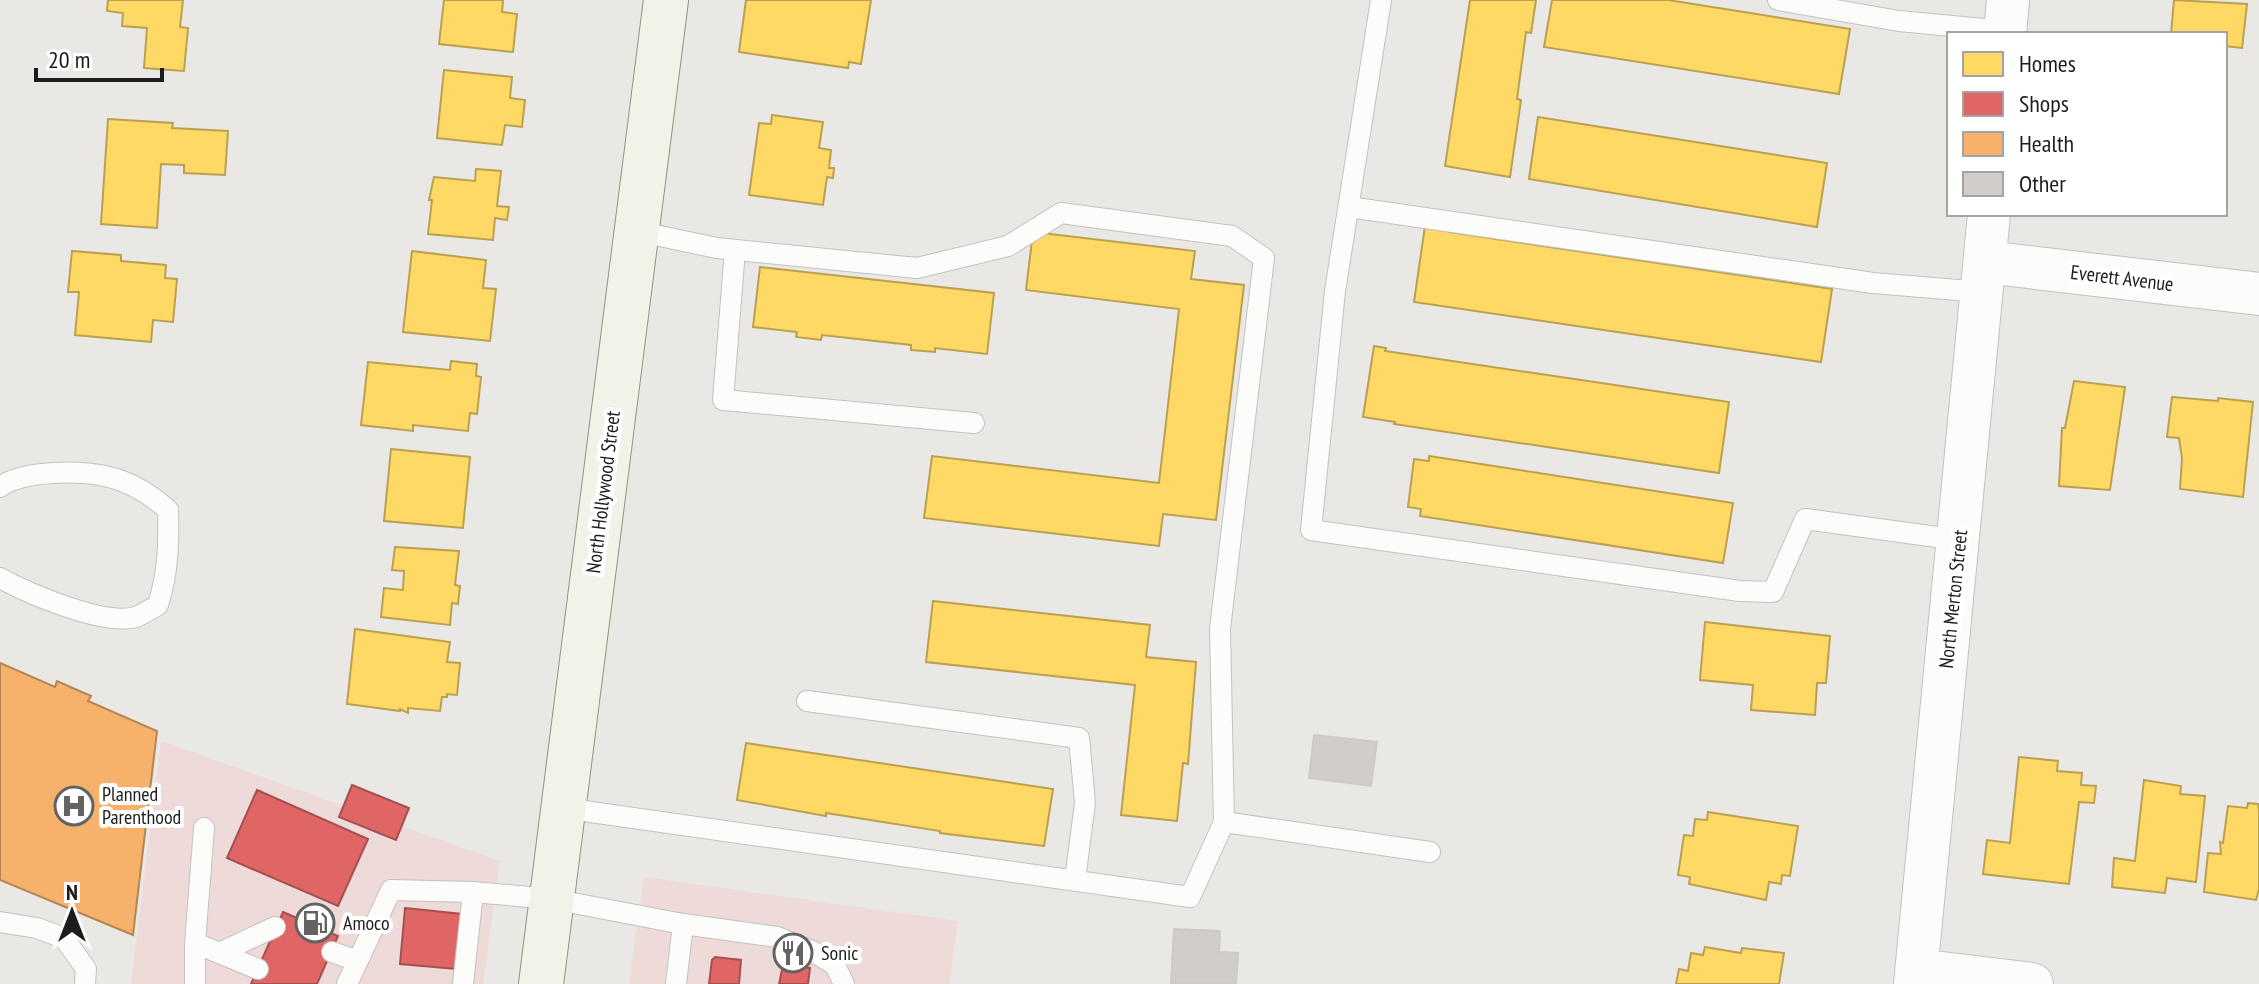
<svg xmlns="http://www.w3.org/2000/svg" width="2259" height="984" font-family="'PT Sans Narrow',sans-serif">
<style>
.commercial{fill:#eedad8}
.homes{fill:#ffd966;stroke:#bba050;stroke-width:2}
.shops{fill:#e06666;stroke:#a55050;stroke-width:2}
.health{fill:#f6b26b;stroke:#b58553;stroke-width:2}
.building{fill:#d1ceca;stroke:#cecac5;stroke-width:2}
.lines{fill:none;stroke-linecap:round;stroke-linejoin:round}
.service-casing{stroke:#c3c2c0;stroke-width:22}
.minor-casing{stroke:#c3c2c0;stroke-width:44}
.secondary-casing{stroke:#93947c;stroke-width:46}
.service{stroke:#fcfcfb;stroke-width:20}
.minor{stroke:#fcfcfb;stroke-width:42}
.secondary{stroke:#f2f3e8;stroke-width:44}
.labels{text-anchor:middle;stroke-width:8;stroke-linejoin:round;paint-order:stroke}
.street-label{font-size:20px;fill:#1c1c1c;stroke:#fff}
.poi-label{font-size:20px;fill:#1c1c1c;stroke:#fff;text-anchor:start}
</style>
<rect width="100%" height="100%" fill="#eae8e4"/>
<path class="commercial" d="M161,741L500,861L483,984H131Z
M644,877L958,921L949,984H629Z"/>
<path class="homes" d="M108,0H183L180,27L188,28L184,71L144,68L147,28L122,26L123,13L107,11Z
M444,0H503L502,12L517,14L513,52L439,44Z
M746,0H871L861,64L849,62L848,68L739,52Z
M1470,0H1536L1531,33L1526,32L1517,99L1521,100L1510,177L1445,166Z
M1552,0H1668L1850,29L1839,94L1544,47Z
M2174,0L2247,4L2242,48L2225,46V34H2171Z
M444,70L512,77L510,98L525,100L522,127L505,125L502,145L437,138Z
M772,115L823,122L819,148L831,150L829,168H834L833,178L827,177L823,205L749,195L759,123L771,124Z
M1538,117L1827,163L1817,227L1529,179Z
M108,119L173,123L172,128L228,131L225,175L184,173V165L161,164L157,228L101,224Z
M476,169L501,171L497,206L509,207L507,220L495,218L493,240L428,234L432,200H429L434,177L475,181Z
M1425,226L1449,230V232L1832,289L1821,362L1414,302Z
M1033,232L1195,251L1191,279L1244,285L1216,520L1163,514L1159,546L924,518L932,456L1159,483L1179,309L1026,290Z
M72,251L121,255V261L166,265L165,278L177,279L173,322L153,320L151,342L75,335L79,292H68Z
M412,251L486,260L483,288L496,289L490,341L403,332Z
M760,267L994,293L987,354L935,348V352L911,350V345L822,335L821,340L796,337L797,332L753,327Z
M1374,346L1386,348L1385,351L1729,402L1719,473L1394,424L1395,422L1363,417Z
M451,361L477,364L476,376L481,377L477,414L470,413L468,431L413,425V431L361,425L368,362L450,370Z
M2074,381L2125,387L2110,490L2059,486L2062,428H2065Z
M2172,397L2218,401V398L2253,402L2243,497L2180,489L2182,458L2179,438L2167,437Z
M391,449L470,457L463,528L384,521Z
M1429,456L1733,503L1723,563L1420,516L1421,509L1408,507L1414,459L1429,461Z
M395,547L459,551L455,585L460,586L458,604L452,603L450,625L381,617L384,588L403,590L404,571L392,570Z
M933,601L1150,625L1146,657L1196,662L1188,764L1183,763L1177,821L1121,815L1135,685L926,662Z
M1705,622L1830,636L1826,683H1817L1815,715L1751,710L1753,685L1700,680Z
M355,629L450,642L447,662L460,663L457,695L447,694V697H442L440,711L408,708V713L400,709V711L347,704Z
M746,743L1053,789L1044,846L940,833V831L826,813V816L737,800Z
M2019,757L2058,761L2057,771L2082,773L2081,785L2096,786L2094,803L2079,802L2069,884L1983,874L1987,840L2010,843Z
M2144,780L2181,786L2180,794L2205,796L2196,882L2167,878L2165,893L2112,887L2114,858L2135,861Z
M2248,803L2258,804L2259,810V889L2256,900L2204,892L2208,853L2221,854L2220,842L2223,843L2228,806L2247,808Z
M1708,812L1798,826L1790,876L1782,875L1781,884L1769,882L1766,900L1689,884L1690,877L1678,875L1684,835L1693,836L1695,819L1707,820Z
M1705,947L1741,953L1742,948L1784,953L1779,984H1676L1679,969L1688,971L1691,953L1703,955Z"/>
<path class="shops" d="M352,785L409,808L396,840L339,817Z
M257,790L368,839L338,906L227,858Z
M405,908L462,914L456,969L400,964Z
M283,912L338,936L317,984H251Z
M715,957L741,960L739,984H709L712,960Z
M783,965L810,968L808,984H779Z"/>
<path class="health" d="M0,663L55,687L57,681L91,696L88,701L157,731L133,935L0,880Z"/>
<path class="building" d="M1314,735L1377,742L1371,786L1309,778Z
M1174,929L1220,931L1219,952L1238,953L1236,984H1171Z"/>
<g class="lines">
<g class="service-casing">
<path id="service" d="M1381,0L1335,291L1311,530L1740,591L1773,592L1805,519L1959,540
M1778,0L1899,21L2005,31
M1349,207L1873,283L1982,292
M735,250L723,400L974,423
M0,487C23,470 81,470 109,477C131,482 151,495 168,510C169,543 168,573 158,605C151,609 143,614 136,617C104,626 29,594 0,578
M807,701L1079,738L1085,803L1075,880
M563,808L1190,897L1224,822L1220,629L1264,258L1232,236L1061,213L1008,246L917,268L717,248L636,231
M1224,822L1430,852
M0,922L37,928L64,938L86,969L85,984
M195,943L258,969
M332,952L358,961
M219,953L275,927
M195,984V943L204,828
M347,984L391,890L473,892L552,899L683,924L777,937L812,951L835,965L844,984
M463,984L473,892
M676,984L683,924"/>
</g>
<g class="minor-casing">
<path id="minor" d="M2005,34L2008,0
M1985,262L2259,294
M1917,970L2032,984
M1915,984L1989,214"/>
</g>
<g class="secondary-casing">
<path id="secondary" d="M541,984L666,0"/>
</g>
<use href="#service" class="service"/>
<use href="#minor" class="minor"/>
<use href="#secondary" class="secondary"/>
</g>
<defs>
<g id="hospital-ring" transform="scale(2)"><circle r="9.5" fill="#fff" stroke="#646362" stroke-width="1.5"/><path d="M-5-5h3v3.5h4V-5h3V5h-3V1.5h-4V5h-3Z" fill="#646362"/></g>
<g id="fuel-ring" transform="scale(2)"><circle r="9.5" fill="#fff" stroke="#646362" stroke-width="1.5"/><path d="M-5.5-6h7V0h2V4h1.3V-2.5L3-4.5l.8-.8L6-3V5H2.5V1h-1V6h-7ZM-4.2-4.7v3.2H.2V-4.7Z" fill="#646362"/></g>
<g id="restaurant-ring" transform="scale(2)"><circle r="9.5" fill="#fff" stroke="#646362" stroke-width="1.5"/><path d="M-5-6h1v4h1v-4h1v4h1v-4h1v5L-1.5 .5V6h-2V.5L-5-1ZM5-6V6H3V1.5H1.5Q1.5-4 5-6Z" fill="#646362"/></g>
</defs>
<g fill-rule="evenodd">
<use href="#hospital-ring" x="74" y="806"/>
<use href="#fuel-ring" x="315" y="923"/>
<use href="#restaurant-ring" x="793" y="953"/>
</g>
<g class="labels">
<g class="street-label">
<text transform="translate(2122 278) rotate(7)" y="7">Everett Avenue</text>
<text transform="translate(603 492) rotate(-83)" y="7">North Hollywood Street</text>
<text transform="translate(1953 599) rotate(-84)" y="7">North Merton Street</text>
</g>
<g class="poi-label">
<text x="102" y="801">Planned<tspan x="102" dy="23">Parenthood</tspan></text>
<text x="343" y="930">Amoco</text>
<text x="821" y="960">Sonic</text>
</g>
</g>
<rect x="1947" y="32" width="280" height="184" fill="#ffffff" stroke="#a4a4a4" stroke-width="2"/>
<rect x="1963" y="52" width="40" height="24" fill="#ffd966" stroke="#a4a4a4" stroke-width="2"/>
<text x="2019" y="72" font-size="24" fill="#1c1c1c">Homes</text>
<rect x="1963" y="92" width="40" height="24" fill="#e06666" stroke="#a4a4a4" stroke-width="2"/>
<text x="2019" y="112" font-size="24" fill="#1c1c1c">Shops</text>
<rect x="1963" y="132" width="40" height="24" fill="#f6b26b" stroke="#a4a4a4" stroke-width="2"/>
<text x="2019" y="152" font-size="24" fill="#1c1c1c">Health</text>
<rect x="1963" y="172" width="40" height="24" fill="#d1ceca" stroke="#a4a4a4" stroke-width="2"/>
<text x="2019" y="192" font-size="24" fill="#1c1c1c">Other</text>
<g transform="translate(72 912)" stroke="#ffffff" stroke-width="6" paint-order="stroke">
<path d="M0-6L14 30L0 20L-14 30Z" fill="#1c1c1c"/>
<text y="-12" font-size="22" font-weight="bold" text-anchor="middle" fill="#1c1c1c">N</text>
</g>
<path d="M36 68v12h126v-12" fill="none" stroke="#1c1c1c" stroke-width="4"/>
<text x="48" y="68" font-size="24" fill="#1c1c1c" stroke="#ffffff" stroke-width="6" paint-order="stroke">20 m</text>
</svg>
